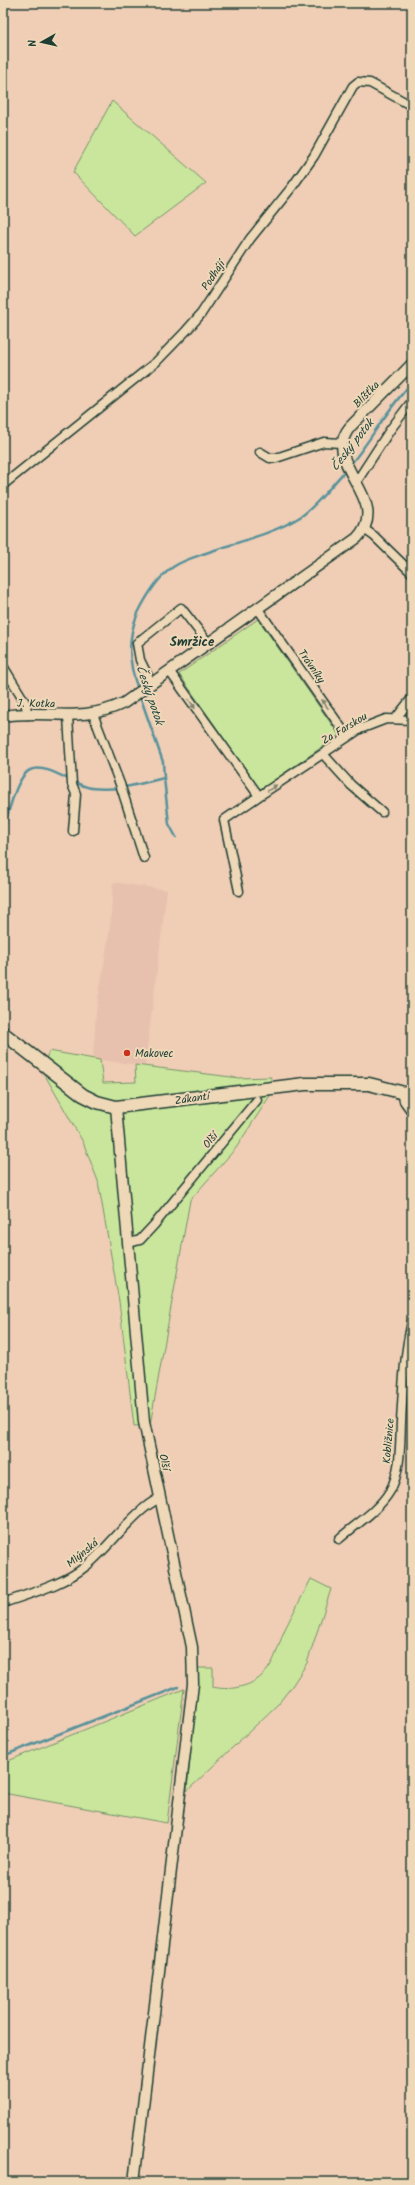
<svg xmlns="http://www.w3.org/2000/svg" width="415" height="2185" font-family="Kalam,sans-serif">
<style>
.built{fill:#e8c1ae}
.green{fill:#cae69d;stroke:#749268}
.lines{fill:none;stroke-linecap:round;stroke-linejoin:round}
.stream{stroke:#59929b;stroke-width:2.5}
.minor-casing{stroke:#1f3d34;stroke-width:11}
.tertiary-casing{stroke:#1f3d34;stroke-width:13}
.secondary-casing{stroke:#1f3d34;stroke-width:15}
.minor{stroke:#eed8b7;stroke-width:8}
.tertiary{stroke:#eed8b7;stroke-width:10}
.secondary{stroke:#eed8b7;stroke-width:12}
.oneway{fill:#7c836f}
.poi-dot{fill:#c8321e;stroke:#eed8b7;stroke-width:1.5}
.labels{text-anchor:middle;stroke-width:4;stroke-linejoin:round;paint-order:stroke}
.street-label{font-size:11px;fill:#1f3d34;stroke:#eed8b7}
.poi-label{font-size:11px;fill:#1f3d34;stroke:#eed8b7;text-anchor:start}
.water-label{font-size:12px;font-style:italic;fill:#294b45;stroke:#eed8b7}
.quarter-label{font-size:13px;font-weight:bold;fill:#1f3d34;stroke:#eed8b7}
</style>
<rect width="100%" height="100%" fill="#efceb5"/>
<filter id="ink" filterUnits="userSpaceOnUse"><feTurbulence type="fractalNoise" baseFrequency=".025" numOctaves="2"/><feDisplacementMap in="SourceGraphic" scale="8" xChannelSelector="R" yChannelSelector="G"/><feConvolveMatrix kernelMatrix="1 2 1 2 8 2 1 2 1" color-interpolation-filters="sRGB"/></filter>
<g filter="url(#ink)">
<path class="built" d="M113,882L167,890L145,1066L93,1059L96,1011L110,928Z"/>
<path class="green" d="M112,101L206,183L135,236L73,172Z
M258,619L339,735L260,790L179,674Z
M49,1051L100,1060L103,1083L136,1082L135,1065L239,1078L271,1077V1094L236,1148L190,1200L150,1425L134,1426L119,1301L98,1181L83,1142L42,1070Z
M311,1579L331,1589L307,1663L292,1686L278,1704L187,1791L198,1668H213V1687C233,1692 259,1685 270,1666C277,1655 280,1640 285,1629C293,1612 303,1596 311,1579Z
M184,1689L167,1823L3,1793V1763Z"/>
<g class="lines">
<path class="stream" d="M350,465C372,439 388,407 412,383
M138,689C128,663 127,638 138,613C146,597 158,577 173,567C183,560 195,557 206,553C237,542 273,534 300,517C315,508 334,482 347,469
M164,778L169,824L176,837
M3,830C8,816 16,776 30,770C47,762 74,786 91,788C117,791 139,784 164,778L163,762L140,696
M3,1756L178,1687"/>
<g class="minor-casing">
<path id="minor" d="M260,452L270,458H276L324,442L341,443
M357,481L390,430L412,401
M3,485L156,362L186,331L201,314L250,239L292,187L314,156L353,86L358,82L370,83L412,106
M364,529L374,536L412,573
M258,609L347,736
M3,666L25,702L28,715
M170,672L259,796L360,729L386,719L412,720
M152,684L140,660L137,643L181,608L209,644
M93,714L120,784L144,858
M68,716L72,784L76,794L73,831
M396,718L412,698
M323,754L351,785L382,812
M239,891L224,820L259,796
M402,1092L404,1101L412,1112
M129,1243L140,1240L154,1225L257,1100
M339,1539C356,1524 378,1511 390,1491C401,1471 400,1445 401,1422C403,1389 404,1355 412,1322
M3,1603C31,1593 63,1585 86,1566C109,1548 135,1509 160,1498"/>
</g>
<g class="tertiary-casing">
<path id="tertiary" d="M3,716C47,709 80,724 124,703L357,538C394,499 319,464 350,427L412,364
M116,1107L144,1422L192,1647L193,1684L134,2182"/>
</g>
<g class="secondary-casing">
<path id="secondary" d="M3,1033L83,1095L97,1102L116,1107L305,1084H369L412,1095"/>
</g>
<use href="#minor" class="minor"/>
<use href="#tertiary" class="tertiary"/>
<use href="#secondary" class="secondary"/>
</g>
<defs><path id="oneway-solid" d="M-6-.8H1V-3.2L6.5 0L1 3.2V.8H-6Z"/></defs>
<g class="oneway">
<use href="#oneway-solid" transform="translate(192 704) rotate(54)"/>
<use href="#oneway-solid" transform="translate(325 704) rotate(-125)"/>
<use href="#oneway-solid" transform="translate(272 788) rotate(-34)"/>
</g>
</g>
<circle class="poi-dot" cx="127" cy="1053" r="4"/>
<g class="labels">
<g class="street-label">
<text transform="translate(213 275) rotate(-56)" y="4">Podhájí</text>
<text transform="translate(366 394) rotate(-46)" y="4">Blíšťka</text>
<text transform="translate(312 666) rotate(55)" y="4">Trávníky</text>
<text transform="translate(36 703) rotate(1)" y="4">J. Kotka</text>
<text transform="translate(344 728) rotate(-31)" y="4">Za Farskou</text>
<text transform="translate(192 1098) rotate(-8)" y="4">Zákantí</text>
<text transform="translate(210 1140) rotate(-50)" y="4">Olší</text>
<text transform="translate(388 1441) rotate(-85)" y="4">Kobližnice</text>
<text transform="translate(165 1462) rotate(78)" y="4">Olší</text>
<text transform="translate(82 1553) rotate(-40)" y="4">Mlýnská</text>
</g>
<g class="poi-label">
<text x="135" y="1057">Makovec</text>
</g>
<g class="water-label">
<text transform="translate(352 445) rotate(-52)" y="4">Český potok</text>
<text transform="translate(150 695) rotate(71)" y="4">Český potok</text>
</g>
<g class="quarter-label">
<text x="192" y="646">Smržice</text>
</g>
</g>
<rect width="415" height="2185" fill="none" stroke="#eed8b7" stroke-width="16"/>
<rect x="8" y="8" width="399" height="2169" fill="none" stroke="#1f3d34" stroke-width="1.5" filter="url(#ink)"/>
<g transform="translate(42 42) rotate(262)" stroke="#eed8b7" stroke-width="3" paint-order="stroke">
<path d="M0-3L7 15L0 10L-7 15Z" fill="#1f3d34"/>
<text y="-6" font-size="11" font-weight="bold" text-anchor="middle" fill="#1f3d34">N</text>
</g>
</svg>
